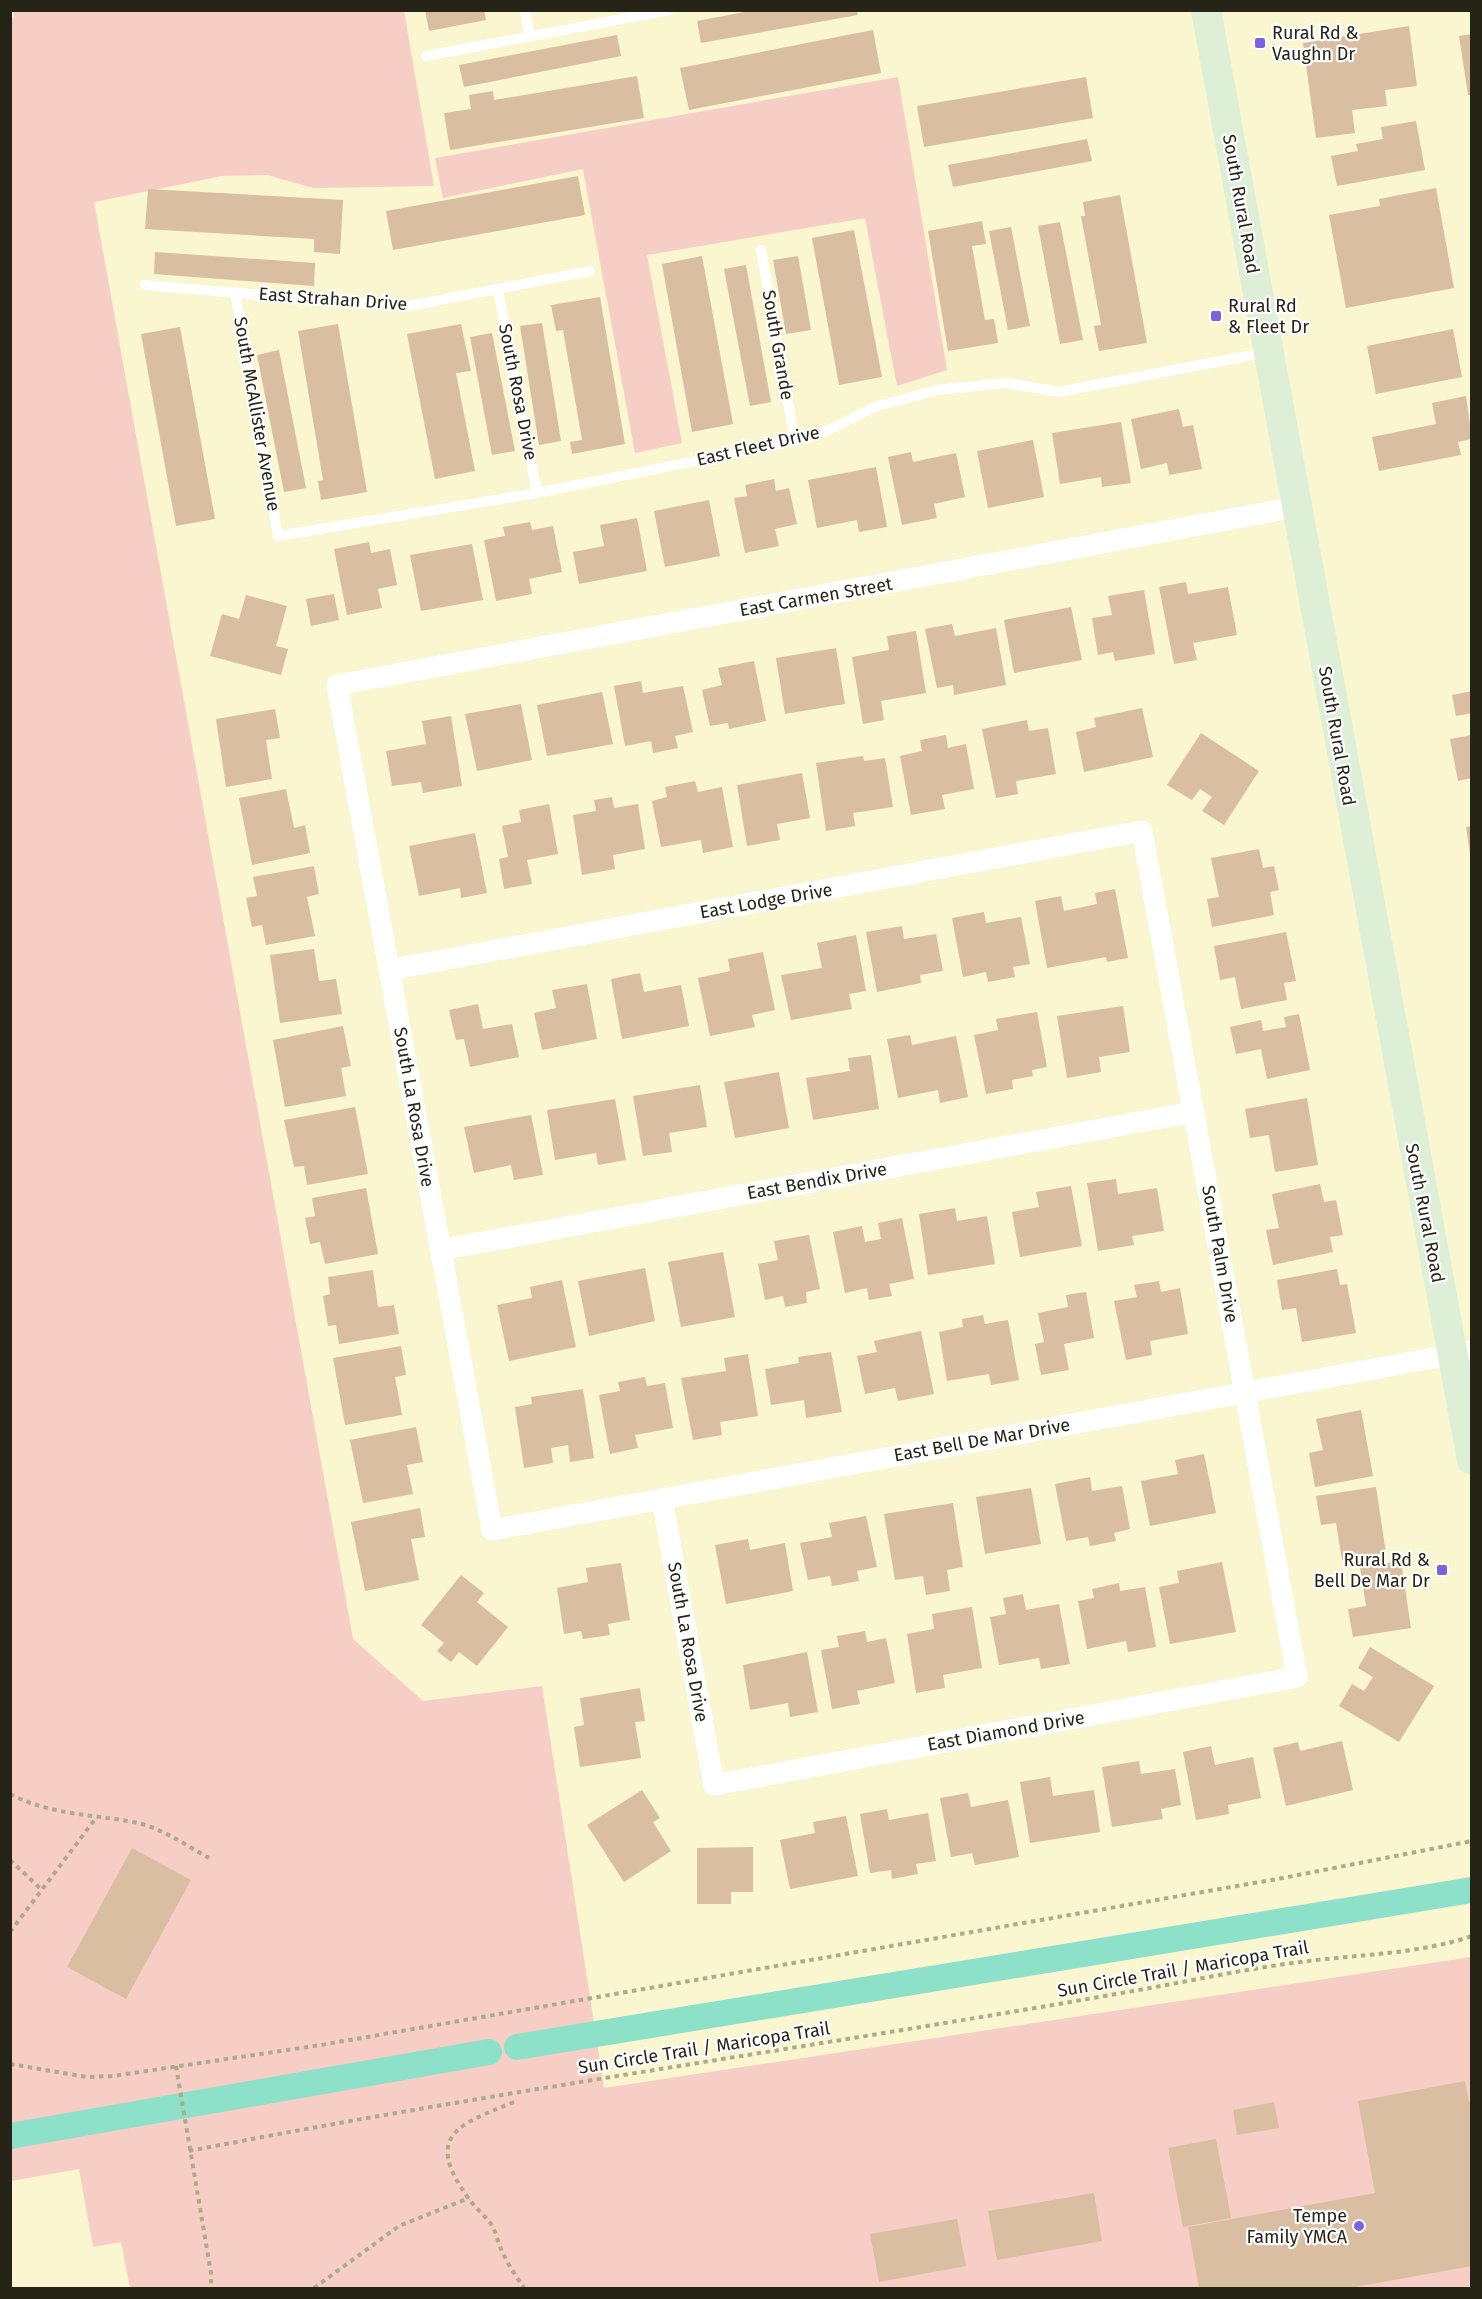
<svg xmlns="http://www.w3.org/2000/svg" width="1482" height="2299" font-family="'Fira Sans',sans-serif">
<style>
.green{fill:#f7cec5}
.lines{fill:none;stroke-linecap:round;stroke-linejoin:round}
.canal{stroke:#8ce1c8;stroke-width:26}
.building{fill:#d9bea2}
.path{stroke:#aeab8d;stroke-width:4;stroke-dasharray:4.5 4.5;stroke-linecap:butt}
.lane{stroke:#fff;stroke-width:10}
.street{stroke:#fff;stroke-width:21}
.secondary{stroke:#ddefd7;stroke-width:30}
.poi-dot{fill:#7d62dd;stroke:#fff;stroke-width:2}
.labels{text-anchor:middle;stroke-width:4.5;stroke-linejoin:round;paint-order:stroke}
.poi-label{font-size:18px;fill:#262416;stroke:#fff;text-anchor:start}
.street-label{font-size:18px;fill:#262416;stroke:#fff}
</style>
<rect width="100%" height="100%" fill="#f9f6d0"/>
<path class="green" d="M14,10L404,11L434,186L313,188L267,175L222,176L94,202L353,1639L423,1701L542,1686L604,2088L1471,1957V2288H130L121,2242L93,2247L79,2169L11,2181V17L14,18Z
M898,77L947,370L897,386L865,218L647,255L682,443L635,453L583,169L443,198L435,158Z"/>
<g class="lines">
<path class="canal" d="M517,2047L1472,1890
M10,2136L489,2052"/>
</g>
<path class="building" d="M425,10H484L486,20L429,31Z
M755,10H857L858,15L701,43L697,21Z
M1409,26L1417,86L1385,90L1387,106L1352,110L1355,133L1316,138L1303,43Z
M873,30L881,73L689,110L680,68Z
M1472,34V95H1468L1459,36Z
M617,35L621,56L464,87L459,65Z
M637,76L644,118L450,150L444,113L471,109L469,95L493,91L494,100Z
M1086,77L1093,118L924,147L917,106Z
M1416,121L1425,170L1337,186L1331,156L1358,151L1356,144L1383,139L1381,127Z
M1087,139L1092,161L953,187L948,165Z
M578,176L585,215L393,250L386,211Z
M1436,188L1454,288L1346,308L1329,215L1380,206L1379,199Z
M148,189L343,200L340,254L314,252V239L145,229Z
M1120,195L1147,343L1099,351L1094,326L1101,325L1081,216H1085L1083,202Z
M982,221L986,244L972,246L985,320L994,319L998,343L948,351L928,231Z
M1060,222L1083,340L1060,344L1038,226Z
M1011,227L1030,326L1008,330L989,231Z
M854,230L882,377L839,385L812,238Z
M155,252L315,263L314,286L154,274Z
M702,256L733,424L692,432L662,264Z
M798,256L811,330L786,334L773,260Z
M746,265L771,402L750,406L724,269Z
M600,297L625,444L572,454L570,442L582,440L563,330L556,331L551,305Z
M542,323L561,441L539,445L520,326Z
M338,324L367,492L321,500L318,481L323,480L298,331Z
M461,324L471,371L456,373L475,471L435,479L407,334Z
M180,327L215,519L176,526L141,334Z
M1453,329L1462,377L1376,394L1367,346Z
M492,333L515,451L492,455L470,337Z
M279,350L306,488L284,492L257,355Z
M1466,396L1472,439L1458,442L1461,455L1379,471L1372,437L1436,424L1432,403Z
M1179,409L1183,427L1193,425L1202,469L1169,475L1167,463L1141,469L1131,419Z
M1121,422L1131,483L1102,487L1101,477L1060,484L1052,433Z
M1033,440L1044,497L988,508L977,451Z
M911,452L913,462L956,453L965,497L934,504L937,518L902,525L888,457Z
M876,467L887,527L859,532L857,520L817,528L808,480Z
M774,479L776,491L789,488L797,524L775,529L779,546L745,553L734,498L747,496L745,485Z
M709,500L720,556L665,567L654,511Z
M637,518L647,571L579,584L573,552L604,546L600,525Z
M530,522L532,530L553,526L562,572L529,579L532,594L496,601L484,540L505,536L503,527Z
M369,542L371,553L390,549L397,585L378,589L382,608L347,615L334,549Z
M472,544L483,600L421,611L410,555Z
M1186,582L1188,594L1228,587L1237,635L1193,643L1197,660L1174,664L1159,587Z
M1144,590L1155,654L1115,661L1113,652L1098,655L1092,618L1112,615L1108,596Z
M334,594L339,620L311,626L306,599Z
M246,595L287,606L276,646L288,649L281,675L210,656L222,614L239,619Z
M1071,607L1082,660L1014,673L1004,620Z
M952,624L955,636L996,628L1006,685L954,695L953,685L937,688L925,629Z
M916,631L926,693L881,701L884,720L863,724L852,657L889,650L887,636Z
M836,648L845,704L785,714L776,658Z
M754,661L766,721L729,729L728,723L710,726L702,690L722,685L718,668Z
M641,681L643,693L683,686L693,732L675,736L678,748L653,753L651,741L625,746L614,686Z
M1472,691V713L1456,716L1452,695Z
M602,692L613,744L547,756L537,705Z
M521,704L532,760L477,771L465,714Z
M1142,708L1153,757L1084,772L1076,732L1096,727L1094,718Z
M275,709L280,738L266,740L272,779L226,787L216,719Z
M451,716L462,786L423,793L421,782L392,786L386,751L426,744L422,721Z
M1027,720L1029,731L1048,728L1056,774L1016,781L1018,794L996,798L982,729Z
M1201,733L1259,771L1224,825L1202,811L1212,797L1200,789L1192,800L1167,785Z
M946,735L948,748L966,744L974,789L942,795L945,809L911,815L900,756L922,751L920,740Z
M1472,735V778L1458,781L1450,739Z
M863,756L864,761L885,758L893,807L853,813L855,826L826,831L816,763Z
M802,773L810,818L777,824L780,840L747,846L737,785Z
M695,781L698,792L722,787L733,847L703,853L701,840L661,847L652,801L667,797L665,787Z
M286,789L294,828L305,825L310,853L252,865L239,798Z
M612,797L614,808L638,804L645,849L613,855L615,869L582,875L573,815L596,811L594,800Z
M549,804L558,854L527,860L532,884L504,889L499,859L508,857L502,826L521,822L519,810Z
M1472,826V854H1470L1466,827Z
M475,833L487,893L461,898L460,888L419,896L409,846Z
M1259,849L1263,868L1274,866L1279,890L1270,892L1274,915L1212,927L1207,899L1219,897L1211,858Z
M314,866L319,894L307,897L315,936L266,945L262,925L252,927L246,898L257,896L253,877Z
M1115,889L1128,958L1107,962L1106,957L1047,968L1035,901L1061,896L1064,911L1097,904L1095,893Z
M984,912L986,923L1021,917L1030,964L1013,967L1015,977L988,982L986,972L963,977L952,918Z
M902,926L904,939L936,934L943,971L920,975L921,983L877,992L866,932Z
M1286,932L1296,981L1284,983L1287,1000L1241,1009L1235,977L1220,980L1214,946Z
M856,935L866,991L849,994L852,1009L791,1020L781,975L822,968L817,943Z
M314,949L319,981L336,979L342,1014L280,1023L270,955Z
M763,952L775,1010L752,1015L755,1027L710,1036L698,978L730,971L728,959Z
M640,973L644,992L681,985L689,1026L622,1039L611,979Z
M587,984L597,1039L542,1050L534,1013L556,1008L552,990Z
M478,1004L483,1029L512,1024L519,1057L470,1067L464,1039L456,1040L449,1010Z
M1123,1006L1130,1052L1099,1057L1101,1072L1067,1078L1057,1016Z
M1037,1012L1047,1067L1032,1070L1033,1076L1012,1080L1013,1089L986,1094L974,1035L998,1030L996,1019Z
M1299,1014L1310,1070L1267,1079L1261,1049L1236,1054L1230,1027L1261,1020L1263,1031L1286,1027L1284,1017Z
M343,1026L351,1066L341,1068L346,1096L285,1107L273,1040Z
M910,1035L912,1045L956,1036L968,1097L940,1103L938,1090L898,1098L887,1039Z
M871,1055L879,1109L813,1120L806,1078L850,1071L848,1058Z
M779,1072L789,1128L735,1138L724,1082Z
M700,1085L707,1127L669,1133L672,1152L643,1156L633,1096Z
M1307,1098L1318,1165L1275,1172L1269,1135L1250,1138L1245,1109Z
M615,1099L626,1160L598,1165L596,1153L555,1160L547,1110Z
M355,1107L368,1174L307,1185L304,1166L294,1167L284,1120Z
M531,1115L543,1175L514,1180L511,1165L474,1173L464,1127Z
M1116,1179L1118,1194L1157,1188L1164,1231L1132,1236L1134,1245L1098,1251L1087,1183Z
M1320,1184L1324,1202L1336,1200L1343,1235L1330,1237L1333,1252L1273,1265L1266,1230L1279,1228L1272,1194Z
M1071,1186L1082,1246L1020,1257L1012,1212L1039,1207L1036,1192Z
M366,1188L378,1254L325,1264L320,1242L310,1244L305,1218L315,1216L312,1198Z
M955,1208L957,1221L987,1216L995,1264L928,1275L919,1214Z
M902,1218L914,1279L889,1284L892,1296L869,1300L867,1288L845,1293L833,1232L862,1226L865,1242L881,1239L878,1223Z
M809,1235L820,1289L806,1292L807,1303L785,1307L783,1296L765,1300L758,1264L778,1260L774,1241Z
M723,1252L735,1317L681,1327L668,1262Z
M645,1268L655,1321L589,1336L578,1281Z
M1337,1269L1340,1285L1347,1284L1356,1333L1302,1342L1296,1308L1282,1310L1277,1280Z
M373,1270L378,1307L394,1305L399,1334L339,1344L336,1325L328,1326L323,1296L330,1294L328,1277Z
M562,1280L576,1347L509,1361L497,1305L532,1298L530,1287Z
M1159,1281L1161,1292L1180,1288L1188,1334L1150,1341L1152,1355L1126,1360L1114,1301L1137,1297L1134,1285Z
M1086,1292L1094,1338L1064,1344L1069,1370L1041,1375L1035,1344L1044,1342L1038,1313L1068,1307L1066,1295Z
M983,1315L985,1324L1008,1320L1019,1380L991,1385L989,1374L947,1381L939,1332L963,1327L962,1319Z
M921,1331L934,1394L898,1401L895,1388L865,1394L857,1356L877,1352L874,1341Z
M401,1346L406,1375L395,1377L402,1415L345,1425L333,1358Z
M831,1352L842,1412L806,1418L804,1400L771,1405L765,1369L799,1363L798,1357Z
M748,1354L758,1416L720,1422L722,1435L693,1440L681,1378L726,1371L724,1358Z
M645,1377L647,1386L665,1383L673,1428L635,1435L638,1448L610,1454L599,1395L620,1391L618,1382Z
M583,1389L594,1458L570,1462L568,1445L551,1448L553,1463L524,1468L515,1407L532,1404L531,1397Z
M1361,1410L1373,1476L1315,1487L1309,1453L1323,1450L1316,1419Z
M416,1427L423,1462L407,1465L413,1494L363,1503L350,1440Z
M1204,1454L1216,1513L1150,1526L1141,1481L1178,1474L1175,1460Z
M1090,1477L1092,1491L1122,1486L1130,1529L1114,1533L1116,1541L1090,1546L1088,1537L1066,1541L1055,1484Z
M1376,1487L1386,1553L1342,1560L1336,1523L1321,1525L1316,1496Z
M1031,1488L1041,1544L985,1554L976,1497Z
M953,1503L963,1567L947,1570L950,1591L926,1595L923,1576L895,1580L884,1514Z
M420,1508L425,1537L411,1539L419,1580L365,1591L351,1522Z
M866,1516L877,1567L857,1571L859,1581L832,1586L830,1576L808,1580L800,1543L832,1537L829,1523Z
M748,1539L750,1550L785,1543L793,1591L726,1604L715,1545Z
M1401,1561L1411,1628L1353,1637L1348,1609L1366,1606L1360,1567Z
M1222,1562L1236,1632L1170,1644L1159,1587L1179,1583L1177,1571Z
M621,1563L630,1620L608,1624L610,1635L583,1639L581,1631L564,1634L557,1588L588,1582L586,1568Z
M461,1575L484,1593L477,1602L508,1627L477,1666L459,1652L451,1662L437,1651L444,1643L421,1625Z
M1119,1583L1120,1591L1145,1587L1156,1647L1128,1652L1126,1641L1087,1649L1078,1601L1094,1598L1092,1589Z
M1023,1594L1026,1610L1059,1604L1070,1664L1041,1669L1039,1658L999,1665L990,1617L1006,1614L1003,1598Z
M972,1607L982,1668L943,1675L945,1688L916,1693L907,1634L934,1629L932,1614Z
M865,1631L867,1642L886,1638L895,1683L857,1691L860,1704L832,1709L821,1650L839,1647L837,1636Z
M1370,1647L1434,1686L1399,1742L1339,1706L1352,1684L1364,1691L1373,1677L1358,1668Z
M807,1652L818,1712L790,1717L788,1703L750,1710L743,1665Z
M640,1688L645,1721L635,1722L641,1758L580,1767L574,1727L584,1725L580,1698Z
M1342,1741L1353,1790L1286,1806L1273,1748L1298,1742L1300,1751Z
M1211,1746L1215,1765L1253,1757L1261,1798L1228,1805L1229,1814L1196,1820L1183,1752Z
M1139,1761L1141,1774L1175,1769L1181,1805L1161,1809L1163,1819L1112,1827L1102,1767Z
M1050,1777L1053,1796L1094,1790L1100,1832L1030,1843L1020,1782Z
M642,1790L660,1818L653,1822L671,1851L624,1882L587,1825Z
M968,1793L971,1807L1008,1800L1019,1857L975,1865L972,1853L951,1857L940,1798Z
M887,1809L889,1820L928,1813L936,1861L916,1864L918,1874L892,1879L891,1870L870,1873L860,1814Z
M846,1816L858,1876L790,1889L780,1840L815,1833L813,1822Z
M753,1847V1892H731V1904H697V1848Z
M132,1848L191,1880L126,1999L67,1967Z
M1465,2081L1469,2102L1472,2101V2266L1349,2288H1199L1188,2227L1375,2193L1358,2101Z
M1274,2102L1279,2128L1237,2135L1233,2110Z
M1216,2139L1231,2218L1183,2227L1168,2148Z
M1094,2193L1102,2241L997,2260L988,2211Z
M957,2219L966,2266L879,2282L870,2234Z"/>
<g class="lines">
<path class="path" d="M10,1794C50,1815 91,1814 133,1822C161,1827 185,1845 209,1858
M10,1860L42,1890
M10,1932L96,1818
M10,2064L87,2077L113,2076L321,2045L1283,1878L1472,1841
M176,2066L211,2273V2288
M514,2102C457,2125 423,2136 469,2199C476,2209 487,2217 493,2227C496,2234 498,2242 501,2249C507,2263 516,2276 524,2288
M189,2151C508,2089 830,2045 1150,1988C1205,1978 1261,1966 1317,1960C1370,1954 1421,1953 1472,1936
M314,2288L399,2226L469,2198"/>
<path class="lane" d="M525,10L530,36
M426,56L670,10
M761,250L795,441
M145,285L404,307L590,271
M498,290L537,493
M235,292L278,536L537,493L795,441L831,429L875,407L937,390L1007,383L1059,392L1268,352"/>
<path class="street" d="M1296,507L337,685L492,1530L1472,1351
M389,970L1142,831L1297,1677L714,1785L662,1499
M440,1250L1194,1112"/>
<path class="secondary" d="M1206,10L1472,1460"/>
</g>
<g class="poi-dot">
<rect x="1254" y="37" width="12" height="12" rx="3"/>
<rect x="1210" y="310" width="12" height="12" rx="3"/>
<rect x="1436" y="1564" width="12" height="12" rx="3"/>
<circle cx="1359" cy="2226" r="6"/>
</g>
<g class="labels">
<g class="poi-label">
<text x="1272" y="39">Rural Rd &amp;<tspan x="1272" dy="21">Vaughn Dr</tspan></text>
<text x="1228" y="312">Rural Rd<tspan x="1228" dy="21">&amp; Fleet Dr</tspan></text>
<text x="1430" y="1566" text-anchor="end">Rural Rd &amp;<tspan x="1430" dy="21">Bell De Mar Dr</tspan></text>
<text x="1347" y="2222" text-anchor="end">Tempe<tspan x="1347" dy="21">Family YMCA</tspan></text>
</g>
<g class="street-label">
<text transform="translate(1241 204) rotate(80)" y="6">South Rural Road</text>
<text transform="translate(333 299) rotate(4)" y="6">East Strahan Drive</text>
<text transform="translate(778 345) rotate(80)" y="6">South Grande</text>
<text transform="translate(518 392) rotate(79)" y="6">South Rosa Drive</text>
<text transform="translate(257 414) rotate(80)" y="6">South McAllister Avenue</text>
<text transform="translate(758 446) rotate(-13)" y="6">East Fleet Drive</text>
<text transform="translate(816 597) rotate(-10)" y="6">East Carmen Street</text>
<text transform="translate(1337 736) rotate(80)" y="6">South Rural Road</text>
<text transform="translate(766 901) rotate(-10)" y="6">East Lodge Drive</text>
<text transform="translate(414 1107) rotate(80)" y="6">South La Rosa Drive</text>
<text transform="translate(817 1181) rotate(-10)" y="6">East Bendix Drive</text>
<text transform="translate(1425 1213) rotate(79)" y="6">South Rural Road</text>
<text transform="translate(1220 1254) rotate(80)" y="6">South Palm Drive</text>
<text transform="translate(982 1440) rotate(-10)" y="6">East Bell De Mar Drive</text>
<text transform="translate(688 1642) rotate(80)" y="6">South La Rosa Drive</text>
<text transform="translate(1006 1731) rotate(-10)" y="6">East Diamond Drive</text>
<text transform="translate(1183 1969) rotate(-10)" y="6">Sun Circle Trail / Maricopa Trail</text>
<text transform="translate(704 2048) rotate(-9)" y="6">Sun Circle Trail / Maricopa Trail</text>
</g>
</g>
<rect width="1482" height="2299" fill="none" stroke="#262416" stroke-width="24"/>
</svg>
